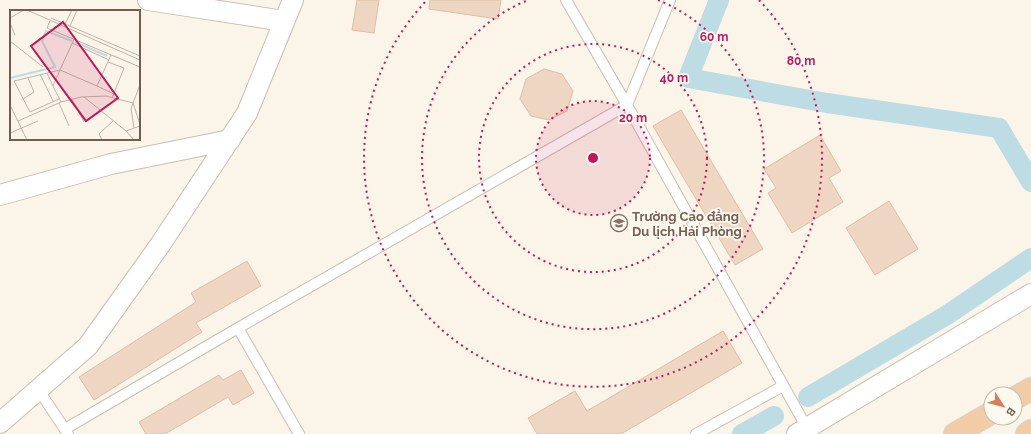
<svg xmlns="http://www.w3.org/2000/svg" width="1031" height="434" font-family="Raleway,sans-serif">
<style>
.lines{fill:none;stroke-linecap:round;stroke-linejoin:round}
.canal{stroke:#bedce3;stroke-width:20}
.building{fill:#eed6c2;stroke:#dfbea4}
.service-casing{stroke:#ccbdaf;stroke-width:12}
.minor-casing{stroke:#ccbdaf;stroke-width:22}
.trunk-casing{stroke:#d8d2cd;stroke-width:24}
.service{stroke:#fff;stroke-width:10}
.minor{stroke:#fff;stroke-width:20}
.trunk{stroke:#f2cca6;stroke-width:22}
.ring{fill:none;stroke:#c2185b;stroke-width:2;stroke-dasharray:2 4}
.labels{text-anchor:middle;stroke-width:3.5;stroke-linejoin:round;paint-order:stroke}
.education-label{font-size:13px;font-weight:bold;fill:#785e54;stroke:#fef9ef;text-anchor:start}
.inset-river{fill:none;stroke:#bedce3;stroke-width:2}
.inset-road{fill:none;stroke:#c1b3a6;stroke-width:1}
.view{fill:#c2185b;fill-opacity:0.15;stroke:#c2185b;stroke-width:2}
.inset-edge{fill:none;stroke:#735d4e;stroke-width:2}
.centre{fill:#c2185b;stroke:#fef9ef;stroke-width:2}
.ring-label{font-size:12px;text-anchor:middle;font-weight:bold;fill:#c2185b;stroke:#fef9ef;stroke-width:3.5;stroke-linejoin:round;paint-order:stroke}
</style>
<rect width="100%" height="100%" fill="#fbf5e9"/>
<g class="lines">
<path class="canal" d="M719,0L688,78L827,103L999,128L1031,182
M808,397L947,315L1031,258
M742,434L774,416"/>
</g>
<path class="building" d="M357,0H379L374,33L352,30Z
M430,0H501L498,19L429,9Z
M544,69L562,74L573,91L567,111L549,120L531,116L520,99L526,79Z
M681,110L763,249L735,265L653,126Z
M820,135L841,171L829,178L843,202L792,233L768,193L776,188L764,169Z
M889,201L918,249L875,275L846,228Z
M247,261L261,286L196,323L202,332L94,400L79,377L196,302L191,293Z
M723,331L742,363L621,434H537L528,418L575,391L587,411Z
M241,370L254,393L233,405L228,397L165,434H146L139,422L219,375L223,380Z"/>
<g class="lines">
<g class="service-casing">
<path id="service" d="M566,0L627,105
M627,105L670,0
M38,389L68,434
M65,429L238,328
M299,434L238,328L627,105L807,428
M696,434L783,386"/>
</g>
<g class="minor-casing">
<path id="minor" d="M148,0L284,21
M0,195L111,164L230,140
M0,423L88,346L160,245L247,113L293,0
M797,434L1031,294"/>
</g>
<g class="trunk-casing">
<path id="trunk" d="M1015,398L1031,389
M955,434L991,413
M1027,434L1031,431"/>
</g>
<use href="#service" class="service"/>
<use href="#minor" class="minor"/>
<use href="#trunk" class="trunk"/>
</g>
<circle cx="593" cy="158" r="57" fill="#c2185b" fill-opacity=".12"/>
<g class="ring">
<circle cx="593" cy="158" r="57"/>
<circle cx="593" cy="158" r="114"/>
<path d="M658 0A171 171 0 1 1 528 0"/>
<path d="M759 0A229 229 0 1 1 427 0"/>
</g>
<defs>
<g id="university-ring" transform="scale(0.9)"><circle r="9.5" fill="#fef9ef" stroke="#8d6e63" stroke-width="1.5"/><path d="M0-5L7-2L0 1L-7-2ZM-4 1L0 2.5L4 1V4Q0 6-4 4Z" fill="#8d6e63"/></g>
</defs>
<g fill-rule="evenodd">
<use href="#university-ring" x="619" y="223"/>
</g>
<g class="labels">
<g class="education-label">
<text x="632" y="221">Trường Cao đẳng<tspan x="632" dy="15">Du lịch Hải Phòng</tspan></text>
</g>
</g>
<g transform="translate(10 10)">
<rect width="130" height="130" fill="#fbf5e9"/>
<path class="inset-river" d="M65,32L97,46M0,68L45,57L32,31L36,21L62,31"/>
<path class="inset-road" d="M17,0L130,50M0,8L14,0M41,8L130,46M40,11L37,18L130,57M0,13L5,25M55,14L62,0M60,16L67,0M64,29L50,60L87,76L101,45M0,31L33,57M62,33L99,50M98,52L114,58L102,88M50,60L43,76L51,92M37,63L43,76M30,64L43,91M87,76L104,84M74,87L116,121M13,89L24,82L18,68M49,89L20,102L4,71L50,60M62,89L74,112M49,93L59,116M123,93L121,99L124,118M123,93L130,114M0,95L17,130M8,111L51,92L71,87L96,86L123,93L130,75M0,123L28,111M92,130L89,124L103,111M124,130L116,121L130,116"/>
<path class="view" d="M53,12L108,88L76,111L21,36Z"/>
<rect width="130" height="130" class="inset-edge"/>
</g>
<circle cx="593" cy="158" r="6" class="centre"/>
<g class="ring-label">
<text x="714" y="41">60 m</text>
<text x="801" y="65">80 m</text>
<text x="674" y="82">40 m</text>
<text x="633" y="122">20 m</text>
</g>
<g transform="translate(1003 406) rotate(126)"><circle r="19" fill="#fef9ef" stroke="#c6bbaf"/>
<path d="M0-3L7 15L0 10L-7 15Z" fill="#da7c58"/>
<text y="-6" font-size="11" font-weight="bold" text-anchor="middle" fill="#735d4e">B</text>
</g>
</svg>
